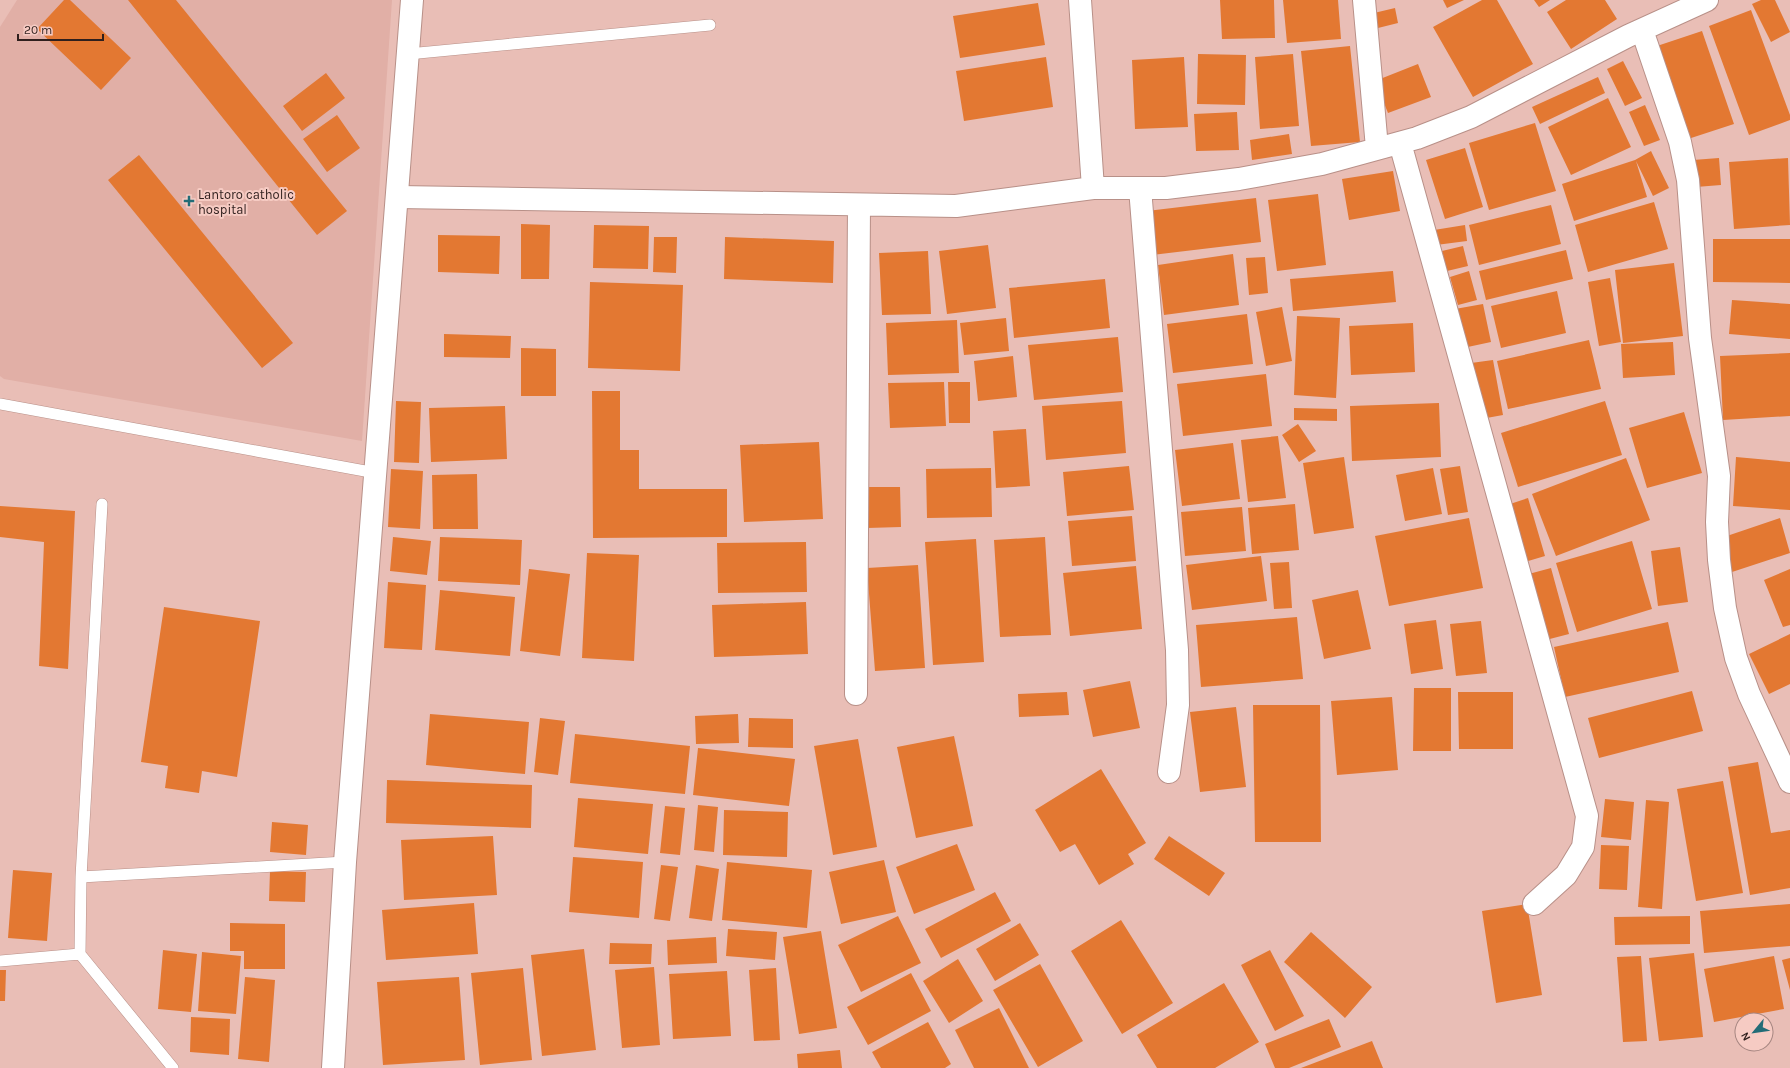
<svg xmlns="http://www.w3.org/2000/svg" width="1790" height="1068" font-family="Karla,sans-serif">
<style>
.built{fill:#e1afa6}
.building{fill:#e37832}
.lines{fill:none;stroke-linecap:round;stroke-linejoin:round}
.service-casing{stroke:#b89088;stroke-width:12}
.minor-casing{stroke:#b89088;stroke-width:24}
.tertiary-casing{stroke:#b89088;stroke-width:24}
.service{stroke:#fff;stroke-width:11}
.minor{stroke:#fff;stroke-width:22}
.tertiary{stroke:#fff;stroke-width:22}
.poi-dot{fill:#236c77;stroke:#f6cbc3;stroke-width:1.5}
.labels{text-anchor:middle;stroke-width:4;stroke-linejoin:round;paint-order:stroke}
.poi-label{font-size:13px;fill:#2f1f1d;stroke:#f6cbc3;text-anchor:start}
</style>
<rect width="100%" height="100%" fill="#e9beb6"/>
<path class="built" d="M17,0H392L362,441L4,379L0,376V27Z"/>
<path class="building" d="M64,0H70L131,58L101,90L37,29Z
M128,0H176L347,211L317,235Z
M1220,0H1274L1275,38L1222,39Z
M1283,0H1338L1341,39L1287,43Z
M1443,0H1464L1447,8Z
M1482,0H1497L1533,64L1473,97L1433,27Z
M1534,0H1550L1539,7Z
M1566,0H1605L1617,19L1571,49L1547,12Z
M1761,0H1775L1790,32L1771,42L1752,4Z
M1038,3L1045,45L960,58L953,16Z
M1395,8L1398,23L1378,28L1374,13Z
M1751,10L1790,115V120L1749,135L1709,26Z
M1702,31L1734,124L1688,139L1657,46Z
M1350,46L1360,142L1311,146L1301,51Z
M1198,54L1246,55L1245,105L1197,104Z
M1293,54L1299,126L1260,129L1255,57Z
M1046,57L1053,107L964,121L956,71Z
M1184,57L1188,127L1135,129L1132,60Z
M1623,61L1642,98L1625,106L1607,69Z
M1418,64L1431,97L1388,113L1375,81Z
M326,73L345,98L302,131L283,106Z
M1598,77L1605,93L1540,124L1532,107Z
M1608,98L1631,147L1571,175L1548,127Z
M1645,105L1660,140L1644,146L1629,112Z
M1237,112L1239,150L1196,151L1194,114Z
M337,115L360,148L327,172L303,139Z
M1535,123L1556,191L1489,210L1469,143Z
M1289,134L1292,154L1252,160L1250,140Z
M1465,148L1483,207L1445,219L1426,160Z
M1651,151L1669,188L1653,196L1636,161L1647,197L1574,221L1562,184L1635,160Z
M139,155L293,343L262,368L108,180Z
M1719,158L1721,185L1696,187L1693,160Z
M1788,158L1790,225L1734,229L1729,162Z
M1393,171L1400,211L1349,220L1342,179Z
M1318,194L1326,265L1277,271L1268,200Z
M1256,198L1261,242L1152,255L1147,211Z
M1654,202L1668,249L1588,272L1575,225Z
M1551,205L1561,244L1479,265L1469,225Z
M521,224L550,225L549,279H521Z
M594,225L649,226L648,269L593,268Z
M1465,225L1467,241L1436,245L1434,230Z
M438,235L500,236L499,274L438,272Z
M654,237H677L676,273L653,272Z
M725,237L834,241L833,283L724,279Z
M1713,239H1790V283L1713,282Z
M988,245L996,308L947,314L939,251Z
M1463,246L1468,266L1447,271L1442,251Z
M1566,250L1573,279L1486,300L1479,271Z
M928,251L931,314L882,315L879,253Z
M1233,254L1239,305L1164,315L1158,265Z
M1265,257L1268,293L1249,295L1246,258Z
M1674,263L1683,336L1623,343L1615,270Z
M1393,271L1396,302L1293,311L1290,279Z
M1469,271L1477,300L1458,305L1450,277Z
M1610,278L1621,342L1599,346L1588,282Z
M1105,279L1110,328L1014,338L1009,288Z
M590,282L683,285L680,371L588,368Z
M1557,291L1566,333L1501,348L1491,306Z
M1732,300L1790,304V339L1729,334Z
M1483,304L1491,342L1463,348L1455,309Z
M1282,307L1292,361L1266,366L1256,312Z
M1247,314L1253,364L1173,373L1167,324Z
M1297,316L1340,318L1336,398L1294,395Z
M1006,318L1009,351L964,355L960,323Z
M957,320L959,373L888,375L886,323Z
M1413,323L1415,372L1351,375L1349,326Z
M444,334L511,336L510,358L444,357Z
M1118,337L1123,392L1034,400L1028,345Z
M1589,340L1601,389L1508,409L1497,361Z
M1673,342L1675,375L1623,378L1621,344Z
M521,348L556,349V396H521Z
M1790,353V416L1723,420L1720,356Z
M1013,356L1017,397L978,401L974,361Z
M1493,360L1503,415L1481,419L1471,363Z
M1266,374L1272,426L1183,436L1177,384Z
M944,382L946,426L890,428L888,383Z
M948,382H970V423H949Z
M592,391H620V450H639V489H727V537L593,538Z
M396,401L421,402L419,463L394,462Z
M1122,401L1126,453L1046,460L1042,406Z
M1605,401L1622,455L1518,487L1501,433Z
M1439,403L1441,457L1352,461L1350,406Z
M505,406L507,459L431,462L429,408Z
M1294,408L1337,409V421L1294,420Z
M1684,412L1702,473L1647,488L1629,428Z
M1298,424L1316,451L1299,462L1282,435Z
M1026,429L1030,486L996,488L993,431Z
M1278,436L1286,498L1248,502L1241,440Z
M819,442L823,519L744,522L740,445Z
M1233,443L1240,499L1182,506L1175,450Z
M1344,457L1354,528L1314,534L1303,463Z
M1736,457L1790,462V510L1733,506Z
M1626,458L1650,520L1556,556L1532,494Z
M1129,466L1134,510L1067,516L1063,472Z
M1460,466L1468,512L1448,515L1440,469Z
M991,468L992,517L927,518L926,469Z
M1433,468L1442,514L1405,521L1396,475Z
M391,469L423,471L420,529L388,527Z
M477,474L478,529H433L432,475Z
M866,487H900L901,527L867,528Z
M1528,498L1545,556L1521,563L1504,506Z
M1295,504L1299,550L1252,554L1248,508Z
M0,506L75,511L68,669L39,666L44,542L0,537Z
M1242,507L1246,551L1185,556L1181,512Z
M1132,516L1136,561L1072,566L1068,521Z
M1469,518L1483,588L1389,606L1375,536Z
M1780,518L1790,553L1732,572L1721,538Z
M393,537L431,541L427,575L390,571Z
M440,537L522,540L520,585L438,581Z
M1045,537L1051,635L1000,637L994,540Z
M976,539L984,662L933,665L925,542Z
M1632,541L1652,609L1577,632L1556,563Z
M806,542L807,592L718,593L717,543Z
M1680,547L1688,602L1658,606L1651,551Z
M587,553L639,555L634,661L582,658Z
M1261,556L1267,601L1192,610L1186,565Z
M1289,562L1292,608L1274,609L1270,563Z
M918,565L925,668L875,671L867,568Z
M1136,566L1142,629L1070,636L1063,573Z
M1551,568L1569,634L1542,641L1525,575Z
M529,569L570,574L560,656L520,651Z
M1790,569V625L1783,627L1764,580Z
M388,582L426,585L422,650L384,648Z
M440,590L515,597L510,656L435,650Z
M1358,590L1371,649L1324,659L1312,600Z
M806,602L808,654L714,657L712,605Z
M164,607L260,621L237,777L202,771L199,793L165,788L168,766L141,762Z
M1297,617L1303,679L1201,687L1196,625Z
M1436,620L1443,669L1411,674L1404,624Z
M1481,621L1487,673L1456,676L1450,624Z
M1668,622L1679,672L1565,697L1554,647Z
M1790,634V684L1769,694L1749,654Z
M1130,681L1140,728L1093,737L1083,690Z
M1414,688H1451V751H1413Z
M1692,691L1703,731L1599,758L1588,718Z
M1067,692L1069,715L1019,717L1018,694Z
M1458,692H1513V749H1459Z
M1392,697L1398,770L1337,775L1331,701Z
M1253,705H1320L1321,842H1255Z
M1236,707L1246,787L1200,792L1190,712Z
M430,714L529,722L525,774L426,765Z
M738,714L739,743L696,744L695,716Z
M540,718L565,721L558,775L534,772Z
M749,718L793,719V748L748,747Z
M575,734L690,746L685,794L570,783Z
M954,736L973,826L916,838L897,747Z
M858,739L877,847L833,855L814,746Z
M698,748L795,759L789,806L693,795Z
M1758,762L1771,833L1790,830V888L1750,895L1728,767Z
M1101,769L1146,843L1128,854L1134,864L1099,885L1075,844L1060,852L1035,810Z
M387,780L532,785L531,828L386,823Z
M1723,781L1743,893L1696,901L1677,789Z
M578,798L653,804L648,854L574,847Z
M1605,799L1634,802L1631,840L1601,837Z
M1646,800L1669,802L1662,909L1638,907Z
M698,805L718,807L714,852L694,850Z
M665,806L685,808L680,855L660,853Z
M724,810L788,812L787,857L723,855Z
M272,822L308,825L306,855L270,852Z
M493,836L497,895L404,900L401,840Z
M1169,836L1225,873L1209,896L1154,859Z
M957,844L975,890L914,914L896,867Z
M1601,845L1629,846L1627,890L1599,889Z
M573,857L643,862L639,918L569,912Z
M884,860L896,912L841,924L829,872Z
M727,862L812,870L807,928L722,920Z
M661,865L678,867L670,921L654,919Z
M696,865L719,869L712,921L689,918Z
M13,870L52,873L47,941L8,938Z
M270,871L306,872L305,902L269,901Z
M995,892L1011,921L941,958L925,929Z
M474,903L478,954L386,960L382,910Z
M1527,904L1542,995L1496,1003L1482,911Z
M1790,904V946L1704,953L1700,911Z
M898,916L921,963L861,992L838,945Z
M1690,916V944L1615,945L1614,917Z
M1121,920L1173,1003L1122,1034L1071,951Z
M230,923L285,924V969H244V951H230Z
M1020,923L1039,955L995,981L976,949Z
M728,929L777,932L775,960L726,956Z
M821,931L837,1028L799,1034L783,937Z
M1311,932L1372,987L1345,1018L1284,962Z
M716,937L717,963L668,965L667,940Z
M610,943L652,944L651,964H609Z
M584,949L596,1050L542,1056L531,955Z
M163,950L197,954L191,1012L158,1009Z
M1270,950L1304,1016L1275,1031L1241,965Z
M202,952L241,956L236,1014L198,1011Z
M1694,953L1703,1037L1659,1041L1649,958Z
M1641,956L1647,1041L1623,1042L1617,957Z
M1774,956L1784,1009L1714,1022L1704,969Z
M1790,958V990L1782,960Z
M958,959L983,1001L949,1023L923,981Z
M1040,964L1083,1041L1038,1067L993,990Z
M654,967L660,1045L622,1048L615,970Z
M523,968L532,1060L480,1065L471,973Z
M776,968L780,1040L754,1041L749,970Z
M0,970H6L5,1001H0Z
M727,971L731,1036L673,1039L669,974Z
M911,973L931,1011L868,1045L847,1007Z
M245,977L275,980L269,1062L238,1059Z
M459,977L465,1060L383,1065L377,982Z
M1224,983L1259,1042L1215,1068H1157L1137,1035Z
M999,1008L1029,1068H974L955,1030Z
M191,1017L230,1019L229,1055L190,1052Z
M1329,1019L1341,1047L1289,1068H1275L1265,1044Z
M928,1022L951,1064L945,1068H881L872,1052Z
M1372,1041L1383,1068H1301Z
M840,1050L842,1068H798L797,1054Z"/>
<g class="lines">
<g class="service-casing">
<path id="service" d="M408,54L710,25
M0,404L376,473
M81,877L102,504
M80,954L173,1068
M0,961L80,954L81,877L345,862"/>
</g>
<g class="minor-casing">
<path id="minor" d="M1080,0L1093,188
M1364,0L1377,148
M1642,30L1680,142L1688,180L1700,338L1719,476L1717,522L1719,560L1725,608L1736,658L1749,694L1790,782
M1400,143L1587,816L1583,847L1566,875L1534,904
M1140,188L1177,650L1178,705L1169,772
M398,197L956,206L1093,188H1166L1239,179L1322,164L1417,138L1471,117L1628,36L1707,0
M856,694L859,205"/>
</g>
<g class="tertiary-casing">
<path id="tertiary" d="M333,1068L345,862L412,0"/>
</g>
<use href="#service" class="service"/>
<use href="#minor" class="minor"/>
<use href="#tertiary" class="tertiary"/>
</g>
<path class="poi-dot" d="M187 195h4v4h4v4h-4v4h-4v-4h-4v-4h4z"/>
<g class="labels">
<g class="poi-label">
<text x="198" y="199">Lantoro catholic<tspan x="198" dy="15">hospital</tspan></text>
</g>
</g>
<g transform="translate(1754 1032) rotate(241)"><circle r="19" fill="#f6cbc3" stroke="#a68681"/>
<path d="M0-3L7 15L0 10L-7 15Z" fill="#236c77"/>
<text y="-6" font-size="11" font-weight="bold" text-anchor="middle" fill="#2f1f1d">N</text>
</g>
<path d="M18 34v6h85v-6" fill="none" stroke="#2f1f1d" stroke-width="2"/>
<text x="24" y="34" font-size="12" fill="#2f1f1d" stroke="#f6cbc3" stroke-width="3" paint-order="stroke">20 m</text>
</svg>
